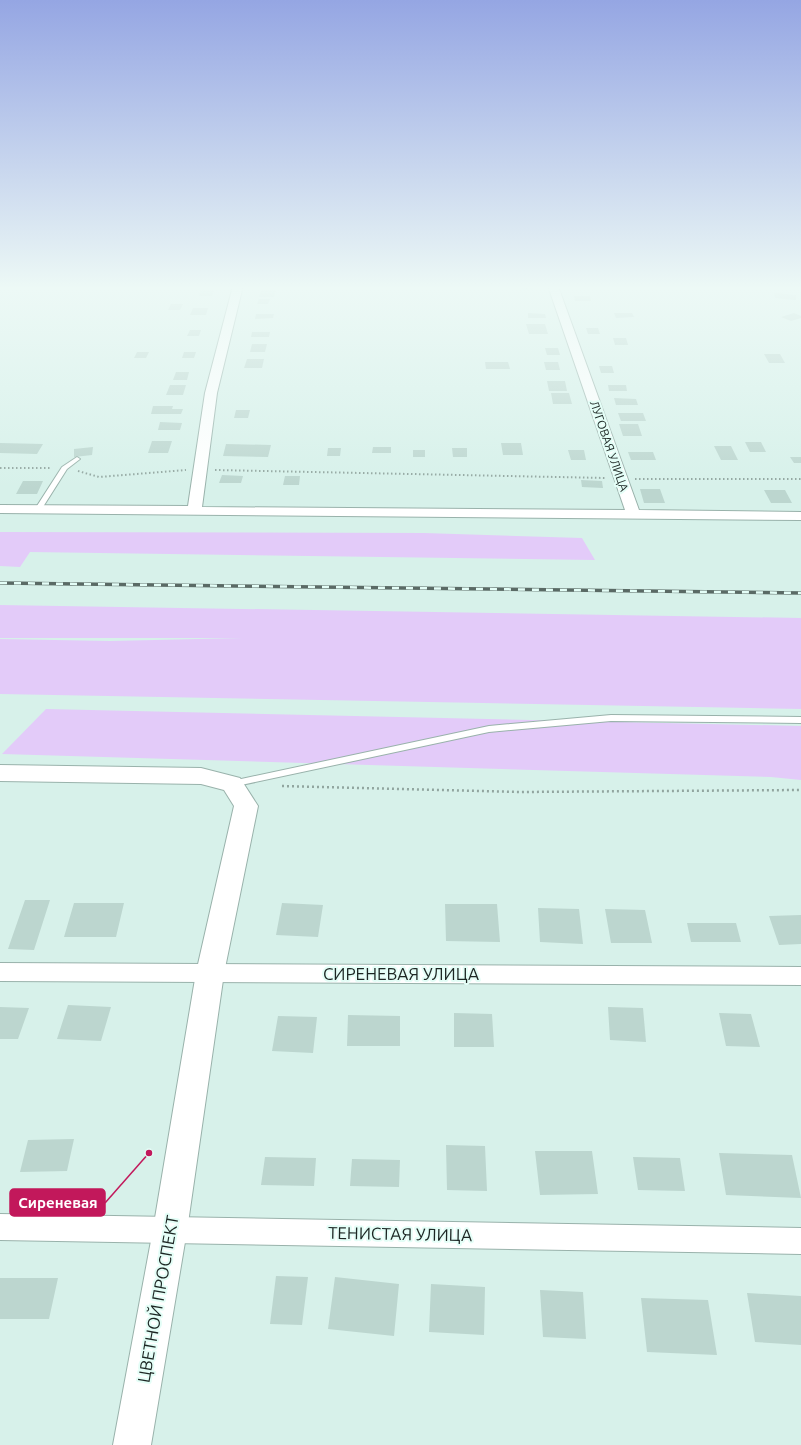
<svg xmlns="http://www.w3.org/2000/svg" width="801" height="1445" font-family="Ubuntu,sans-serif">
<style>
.green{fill:#e3cbf9}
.building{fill:#bcd6cf}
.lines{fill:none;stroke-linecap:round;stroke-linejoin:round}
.lane-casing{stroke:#99b2ab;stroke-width:2}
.street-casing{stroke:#99b2ab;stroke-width:2}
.secondary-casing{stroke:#99b2ab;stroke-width:2}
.path-far1{stroke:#91a59f;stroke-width:2;stroke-dasharray:1.5 2.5;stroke-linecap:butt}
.path{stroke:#91a59f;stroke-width:2.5;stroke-dasharray:2 3;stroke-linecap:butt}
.lane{fill:#fff;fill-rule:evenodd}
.street{fill:#fff;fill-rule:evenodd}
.secondary{fill:#fff;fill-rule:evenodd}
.rail-casing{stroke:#5a6a65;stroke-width:3.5}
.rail{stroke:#e4fef7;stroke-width:2.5;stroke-dasharray:7;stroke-linecap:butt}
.labels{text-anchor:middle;stroke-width:4;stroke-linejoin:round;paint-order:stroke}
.far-street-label{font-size:12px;fill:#1c2623;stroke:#e4fef7}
.near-street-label{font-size:17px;fill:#1c2623;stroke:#e4fef7}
.leader{fill:none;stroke:#c2185b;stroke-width:1.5}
.callout-dot{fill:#c2185b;stroke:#e4fef7;stroke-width:1.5}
.callout{fill:#c2185b;stroke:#c2185b;stroke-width:1.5}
.callout-label{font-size:15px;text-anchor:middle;font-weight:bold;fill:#fff}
</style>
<rect width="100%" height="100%" fill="#d7f1ea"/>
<path class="green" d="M0,532L424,533L582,538L595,560L30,552L20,567L0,566Z
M0,605L801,618V709L0,694V639L110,641L243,638H0Z
M46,709L801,726V780L771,777L2,754Z"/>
<path class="building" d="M521,287H533L534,290H521Z
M201,289L214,290L212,296H199Z
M261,290H276L274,297H259Z
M774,293L796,295V300L775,298Z
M574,296H590L591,301H575Z
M259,299H270L268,304H257Z
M171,304H183L180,310H168Z
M193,308H208L206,315H190Z
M528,313L545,314L546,318H528Z
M614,313H632L634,317L616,318Z
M794,313L801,316V318L791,321L781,317Z
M256,314H274L273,318L255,319Z
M526,324H545L548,334H529Z
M586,328H598L600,334H588Z
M190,330H201L199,336H187Z
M252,332H270L269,337H251Z
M613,338H626L628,345H615Z
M252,344H267L265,352H250Z
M545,348H558L560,355H547Z
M137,352H149L146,358H134Z
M184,352H196L194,358H182Z
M764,354H780L785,363H769Z
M247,359H264L262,368H244Z
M485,362H508L510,369H486Z
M544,362H558L560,370H546Z
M599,366H612L614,373H601Z
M176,372H189L187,380H173Z
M547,381H565L567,391H549Z
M170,385H186L183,395H166Z
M608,385H626L627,391H609Z
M551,393H569L572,404H553Z
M614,398L636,399L638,405H616Z
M153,406H173L172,409H183L181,414H151Z
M236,410H250L248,418H234Z
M618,413H643L646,421H621Z
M160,422L182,423L180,430H158Z
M619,424H638L642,436H623Z
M152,441H172L168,453H148Z
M745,442H761L766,452H750Z
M0,443L43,444L37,454L0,453Z
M501,443H521L523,455H503Z
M226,444L271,445L268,457L223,456Z
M714,446H731L738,460H721Z
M93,447L92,455L74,457V449Z
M373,447H391V453H372Z
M328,448H341L340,456H327Z
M452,448H467V457H453Z
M413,450H425V457H413Z
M568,450H584L586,460H571Z
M628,452H653L656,460H631Z
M790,457H801V463H794Z
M222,475L243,476L241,483H219Z
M285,476H300L299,485H283Z
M581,480L602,481L603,488L582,487Z
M23,481H43L37,494H16Z
M640,489H660L665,503H644Z
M764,490H785L792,503H771Z
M25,900H50L34,950L8,949Z
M74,903H124L116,937H64Z
M282,903L323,905L318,937L276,935Z
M445,904H497L500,942L446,941Z
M538,908L579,909L583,944L540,942Z
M605,909L645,910L652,943H611Z
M801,915V944L779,945L769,916Z
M687,923H736L741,942H691Z
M68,1005L111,1007L101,1041L57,1039Z
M0,1007L29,1008L18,1039H0Z
M608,1007L643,1008L646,1042L610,1040Z
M454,1013L492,1014L494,1047H454Z
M719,1013L751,1014L760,1047L726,1046Z
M348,1015L400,1016V1046H347Z
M278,1016L317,1017L313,1053L272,1051Z
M74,1139L67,1171L20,1172L28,1140Z
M446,1145L485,1146L487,1191L447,1190Z
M535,1151H592L598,1194L540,1195Z
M719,1153L792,1155L801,1198L726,1195Z
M265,1157L316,1158L314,1186L261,1185Z
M633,1157L680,1158L685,1191L638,1190Z
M352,1159L400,1160L399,1187L350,1186Z
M276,1276L308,1277L302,1325L270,1324Z
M335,1277L399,1284L394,1336L328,1329Z
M0,1278H58L49,1319H0Z
M431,1284L485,1287L484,1335L429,1332Z
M540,1290L583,1292L586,1339L543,1337Z
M747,1293L801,1296V1345L755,1342Z
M641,1298L708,1300L717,1355L647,1352Z"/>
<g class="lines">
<g class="lane-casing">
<path id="lane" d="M77,457L80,459L67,469L41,510H37L35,509L62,467Z
M611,715L801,717V723L611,721L489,732L232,787L227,784L232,781L489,726Z"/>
</g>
<g class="street-casing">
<path id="street" d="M233,286H243L217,393L202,507L625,510L548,286H558L639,510L801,512V520L0,513V505L188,506L205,393Z
M0,963L801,967V985L0,981Z
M0,1214L801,1228V1254L0,1240Z"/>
</g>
<g class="secondary-casing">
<path id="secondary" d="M0,765L201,768L240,778L258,806L224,973L187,1230L151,1445H113L153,1230L196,973L234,806L224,790L201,784L0,781Z"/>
</g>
<path class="path-far1" d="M0,468H51
M215,470L606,478
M78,471L99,477L186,470
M635,479H801"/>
<path class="path" d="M282,786L521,792L801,790"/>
<use href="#lane" class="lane"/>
<use href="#street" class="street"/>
<use href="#secondary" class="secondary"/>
<g class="rail-casing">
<path id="rail" d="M0,583L801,593"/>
</g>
<use href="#rail" class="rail"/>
</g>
<linearGradient id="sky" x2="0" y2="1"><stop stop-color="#95a6e3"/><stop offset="0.59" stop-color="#edf9f6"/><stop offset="1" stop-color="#edf9f6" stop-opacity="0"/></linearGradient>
<rect width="801" height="488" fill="url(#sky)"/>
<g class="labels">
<g class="far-street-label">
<text transform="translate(609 446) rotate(71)" y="4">ЛУГОВАЯ УЛИЦА</text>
</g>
<g class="near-street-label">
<text x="401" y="980">СИРЕНЕВАЯ УЛИЦА</text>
<text transform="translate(400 1234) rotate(1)" y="6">ТЕНИСТАЯ УЛИЦА</text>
<text transform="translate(158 1299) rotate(-80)" y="6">ЦВЕТНОЙ ПРОСПЕКТ</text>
</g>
</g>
<path class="leader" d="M149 1153L105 1203"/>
<circle class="callout-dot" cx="149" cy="1153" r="4"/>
<rect class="callout" x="10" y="1189" width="95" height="27" rx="4"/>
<g class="callout-label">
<text x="58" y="1208">Сиреневая</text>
</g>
</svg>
